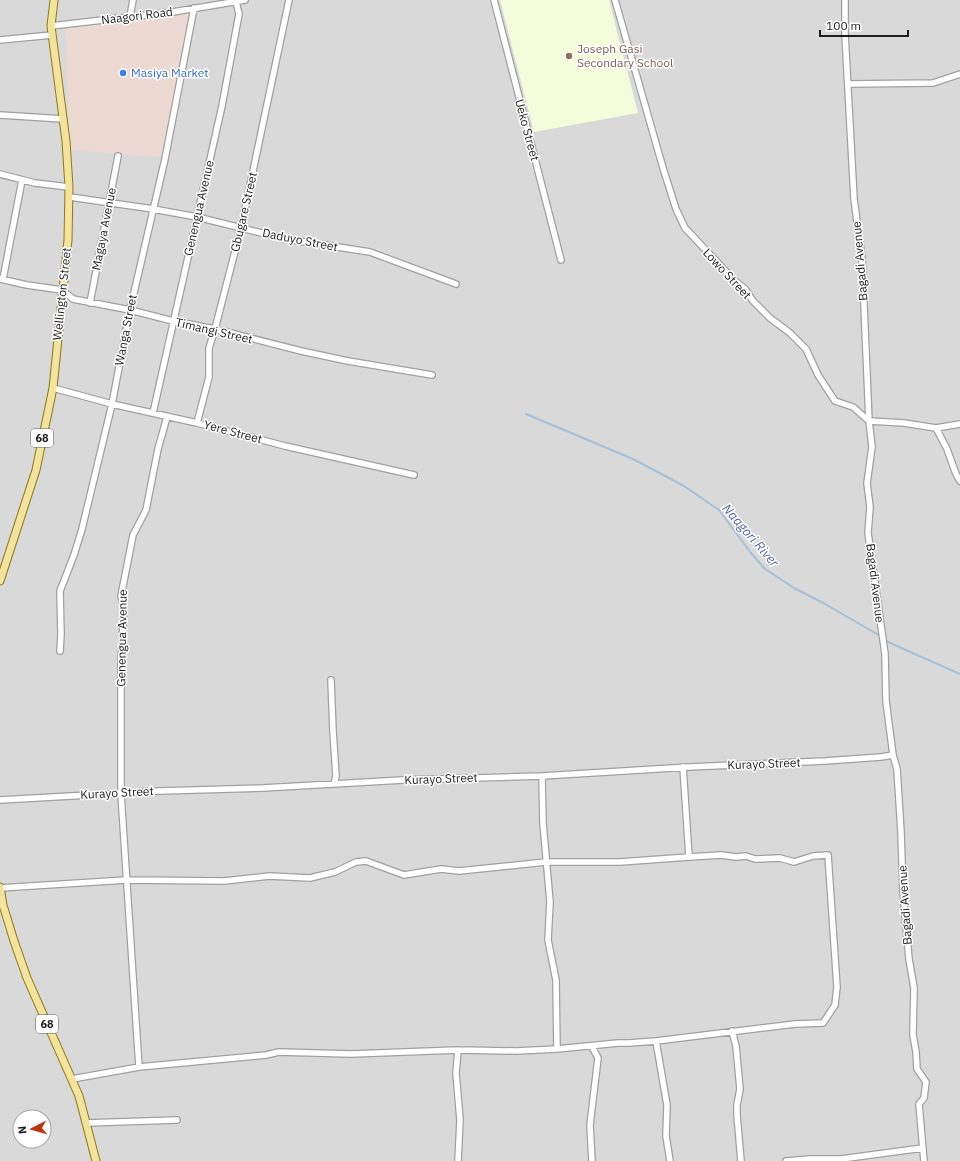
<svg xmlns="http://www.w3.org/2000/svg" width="960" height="1161" font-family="'IBM Plex Sans',sans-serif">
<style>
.residential{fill:#dad9d9;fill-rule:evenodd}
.commercial{fill:#ecd9d2}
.education{fill:#f4fcdb}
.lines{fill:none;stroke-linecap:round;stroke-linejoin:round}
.stream{stroke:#a5c0d7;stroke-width:2}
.minor-casing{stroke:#a0a0a0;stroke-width:8}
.major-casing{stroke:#877c0c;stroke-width:9}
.minor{stroke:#fff;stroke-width:5.5}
.major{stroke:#f4e3a0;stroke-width:7}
.education-dot{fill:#8d6e63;stroke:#fff;stroke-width:1.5}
.shop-dot{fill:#3f7fe0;stroke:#fff;stroke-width:1.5}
.labels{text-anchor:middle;stroke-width:3;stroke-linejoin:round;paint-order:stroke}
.shield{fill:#fff;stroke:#606060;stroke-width:1}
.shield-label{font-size:11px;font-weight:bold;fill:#1c1c1c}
.street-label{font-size:12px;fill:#1c1c1c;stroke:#fff}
.education-label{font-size:12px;fill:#785e54;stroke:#fff;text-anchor:start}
.shop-label{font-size:12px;fill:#366cbe;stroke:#fff;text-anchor:start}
.water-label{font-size:13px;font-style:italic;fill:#5166a3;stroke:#fff}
</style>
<rect width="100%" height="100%" fill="#ecebe2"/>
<path class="residential" d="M0,0H960V1161H0ZM20,1117H44V1141H20Z"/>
<path class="commercial" d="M191,13L161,157L70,150L65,26Z"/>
<path class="education" d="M500,0H609L638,113L534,132Z"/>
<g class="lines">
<path class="stream" d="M526,414L633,459L684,486L719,510L751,553L765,569L794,588L825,604L882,637
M885,640L888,642L960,674"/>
<g class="minor-casing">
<path id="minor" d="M494,0L561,260
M615,0L663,168L676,209L685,228L734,280L745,289L753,301L770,318L790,333L806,349L818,375L835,401L853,407L869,421L904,423L936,428L960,424
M845,0V34L854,199L862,259L869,421L872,447L867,483L870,507L868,533L885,654L886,701L893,755L897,769L901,832L903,892L909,959L914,988L913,1035L916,1052L917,1069L926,1082L924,1098L919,1104L924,1161
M130,17L133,0
M51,26L173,12L245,0
M0,40L52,35
M848,84L933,83L960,74
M0,115L63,119
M0,174L35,183L69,187
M70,197L153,209L197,217L286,239L370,252L456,284
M0,279L27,285L62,290L73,299L130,310L173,321L215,329L301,351L348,361L432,375
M3,279L22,180
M90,303L118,156
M53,388L112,404L197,423L285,446L414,475
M153,413L222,106L239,14L236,2
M197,423L209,377V348L215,329L241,228L289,0
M936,428L947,449L956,474L960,481
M60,651L61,634L60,591L74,555L82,529L112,404L130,310L165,159L194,8
M331,680L333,731L336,776L334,784
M542,776L543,823L550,902L548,940L556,980L557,1049
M0,800L160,791L263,788L403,780L542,776L689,767L825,761L881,757L893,755
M0,888L126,880L224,881L269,876L310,878L335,872L356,862L366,861L404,875L441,869L459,871L546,862H620L689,857L683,767
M732,1031L736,1046L740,1089L737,1105V1115L741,1161
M656,1041L667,1105L666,1136L670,1161
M458,1050L456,1073L460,1120L458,1161
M139,1067L121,794V664L124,606L121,596L133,535L146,510L158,449L167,417
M72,1079L139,1067L266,1055L279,1052L351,1054L458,1050L516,1051L557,1049L618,1043H629L656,1041L795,1024L823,1023L835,1005L837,987L828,855L813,856L794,862L780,858L755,859L746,856L736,857L721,855L689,857
M86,1123L177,1120
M592,1161L590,1125L598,1058L592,1047
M786,1161L810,1159H841L923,1148"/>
</g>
<g class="major-casing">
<path id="major" d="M0,581L36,470L53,388L68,240L69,187L66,141L51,26L54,0
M0,887L3,905L14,941L27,978L79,1096L96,1161"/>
</g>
<use href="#minor" class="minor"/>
<use href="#major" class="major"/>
</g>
<circle class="education-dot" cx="569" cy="56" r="4"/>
<circle class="shop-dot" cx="123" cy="73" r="4"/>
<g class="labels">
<g class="shield">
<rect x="31" y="429" width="22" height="18" rx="3"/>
<rect x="36" y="1015" width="22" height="18" rx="3"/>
</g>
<g class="shield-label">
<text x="42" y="442">68</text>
<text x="47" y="1028">68</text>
</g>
<g class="street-label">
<text transform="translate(137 16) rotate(-7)" y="4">Naagori Road</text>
<text transform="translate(527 130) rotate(75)" y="4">Ueko Street</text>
<text transform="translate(199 208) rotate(-77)" y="4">Genengua Avenue</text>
<text transform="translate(244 212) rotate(-77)" y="4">Gbugare Street</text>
<text transform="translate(104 229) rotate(-79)" y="4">Magaya Avenue</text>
<text transform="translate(300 240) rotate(11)" y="4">Daduyo Street</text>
<text transform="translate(860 261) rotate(-95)" y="4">Bagadi Avenue</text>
<text transform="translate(727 274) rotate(47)" y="4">Lowo Street</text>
<text transform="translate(62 294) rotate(-84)" y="4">Wellington Street</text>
<text transform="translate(126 330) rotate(-79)" y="4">Wanga Street</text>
<text transform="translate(214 331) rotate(13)" y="4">Timangi Street</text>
<text transform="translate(233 432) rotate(15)" y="4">Yere Street</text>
<text transform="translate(875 583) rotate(83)" y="4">Bagadi Avenue</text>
<text transform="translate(122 638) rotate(-89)" y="4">Genengua Avenue</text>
<text transform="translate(764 764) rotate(-2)" y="4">Kurayo Street</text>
<text transform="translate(441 779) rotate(-2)" y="4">Kurayo Street</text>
<text transform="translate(117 793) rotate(-3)" y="4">Kurayo Street</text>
<text transform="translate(905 905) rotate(-94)" y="4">Bagadi Avenue</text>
</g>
<g class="education-label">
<text x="577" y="53">Joseph Gasi<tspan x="577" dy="14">Secondary School</tspan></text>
</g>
<g class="shop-label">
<text x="131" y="77">Masiya Market</text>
</g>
<g class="water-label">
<text transform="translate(751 535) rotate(49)" y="5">Naagori River</text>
</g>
</g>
<g transform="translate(32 1129) rotate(264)"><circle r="19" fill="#ffffff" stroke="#a4a4a4"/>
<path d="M0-3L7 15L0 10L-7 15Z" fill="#b73810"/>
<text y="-6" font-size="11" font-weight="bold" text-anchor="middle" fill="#1c1c1c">N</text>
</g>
<path d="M820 30v6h88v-6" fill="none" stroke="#1c1c1c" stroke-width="2"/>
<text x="826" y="30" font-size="12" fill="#1c1c1c" stroke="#ffffff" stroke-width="3" paint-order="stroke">100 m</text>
</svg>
